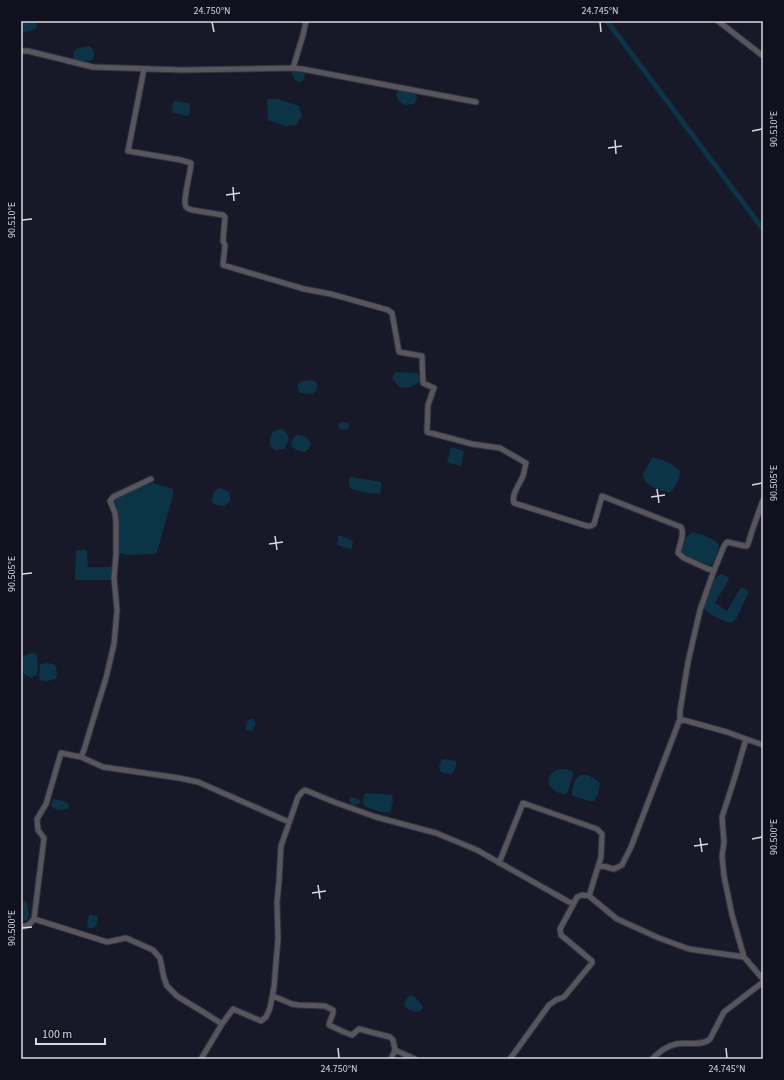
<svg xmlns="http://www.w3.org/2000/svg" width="784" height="1080" font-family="'Source Sans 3',sans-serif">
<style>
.water{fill:#0c3447}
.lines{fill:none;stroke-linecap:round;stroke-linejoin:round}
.canal{stroke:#0c3447;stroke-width:5}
.minor-casing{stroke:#333442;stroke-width:7}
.minor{stroke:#58555c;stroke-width:5}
.ticks{fill:none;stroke:#d8d9e3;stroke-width:1.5}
.neatline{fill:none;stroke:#d8d9e3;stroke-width:1.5}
.ticks-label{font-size:10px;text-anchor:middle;fill:#d8d9e3}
</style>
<rect width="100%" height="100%" fill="#181928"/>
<path class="water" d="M21,21H37L36,29L25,32L21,31Z
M90,46C94,51 96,54 92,60L81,62L74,60L73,52L78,48Z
M294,71L305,72L304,80L299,82L295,80L292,73Z
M398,90L416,94L417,98L414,104L405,105L399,101L396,95Z
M267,99H278L299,106L302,116L296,125L286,126L268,120Z
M175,101L187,103L190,104V112L188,116L174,113L172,111L173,102Z
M395,372L418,373L421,381C409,389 400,392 392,378Z
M312,380L317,382L316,391L313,394L300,393L298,389V384L303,381Z
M341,422L348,423L349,426L348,429L344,430L339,428L338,426V424Z
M283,429C290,436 290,441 284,449L275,450C268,446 269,440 272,433L277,430Z
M296,435C303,435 307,437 311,443L309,448L305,452C302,451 298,451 295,449C289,446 292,438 296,435Z
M451,447L464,451L461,466L453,464L447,462Z
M652,458C659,457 675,465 680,471C680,478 675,489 669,493C659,489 644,487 643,474Z
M352,477L381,482V487L380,494L368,493L351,489C349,486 348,482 349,478Z
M153,483L173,489V495L157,552L155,554L127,555L119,553V518L113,504L114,499L146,484Z
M220,488L227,491L230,493V502L224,506C211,505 209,503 215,490Z
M692,532C702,535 713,537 719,545C717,552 716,561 710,566L707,565L682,553C680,545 686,536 692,532Z
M339,535L353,541L352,548L350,549L337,545V543L338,536Z
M76,550H87L88,567H112L113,568L112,580H77L75,579Z
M722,574L728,577L729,579L715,603L727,611L740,589L742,587L749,592L736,619L731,623C725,622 706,613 704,608C702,603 711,583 715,579C717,576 719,575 722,574Z
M32,653L36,654C38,661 38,668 37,675L31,678L24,674C21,663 19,655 32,653Z
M48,663L55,665L57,672L56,678C50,681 47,682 40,680L39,675L40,666L41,664Z
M251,719H254C257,724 255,727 251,731L246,730V727L248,720Z
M444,759L456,761C457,766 454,772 451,774L443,773L440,771L439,767L442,760Z
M564,769L572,771L573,773L568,791L566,794C559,795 549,788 548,781C550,772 555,770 564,769Z
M580,775H588L600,783L598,794L594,801H589L573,796L572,794C572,788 575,779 580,775Z
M365,793L392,795L393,801L390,812C384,814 370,809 364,806L363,802Z
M351,797L360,800L359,804L352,805L350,802V798Z
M54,799L59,800L68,803L69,806L67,809C63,810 54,811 52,806C51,805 52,802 52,800Z
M21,901H23L27,903L29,916L27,920L22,922Z
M89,915H91L97,916C99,923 96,930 88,928L87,926Z
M410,995C416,997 421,1002 423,1008C418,1015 410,1011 404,1006L406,999Z"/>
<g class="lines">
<path class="canal" d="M607,21L763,229"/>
<g class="minor-casing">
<path id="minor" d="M718,21L763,56
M21,51H28L93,67L182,70L293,68L302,69L476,102
M293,68L303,35L306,21
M144,69L128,151L181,160L191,163C191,172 182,201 186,207C187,209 190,209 192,210L223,215L225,217L223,241L225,245L223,265L304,289L331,294L388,310L392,313L399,352L422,356L423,383L434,388L428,405L427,432L472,444L500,448L526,463C525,467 524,472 523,476C520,484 511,494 514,503L587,526H591L594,524L602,496L681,527C685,534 679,546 678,553L684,558L708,569L712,570L713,573L700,610L688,662L680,711V719L727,732L746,739
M151,479L113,497L110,501L115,513L116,522V555L114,578L117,610L114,644L106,678L97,707L84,750L81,757L61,753L46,804L37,819L38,830L44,838L34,919L107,942L126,938L153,950L160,958L164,978L167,986L177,996L208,1015L222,1024
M713,573L724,546L727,542L745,546H747L748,544L753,528L763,500
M81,757L103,767L179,778L198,782L289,822
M499,863L523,803L597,829L602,834L601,857L589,896
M599,865L614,869L622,865L631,847L680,719
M21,926C28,927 30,924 34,919
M744,957L732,915L724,876L722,856L724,842L722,817L734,780L746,739L763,745
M273,996L292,1004L299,1005L325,1006L333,1010C334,1016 329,1020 329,1025L344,1032L352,1035L359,1029L390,1037L393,1040L395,1050L415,1059
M201,1059L222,1024L233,1009L261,1021L266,1017L270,1008L274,987L278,939L277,902L279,881L281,846L298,797L302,792L305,790L334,802L376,817L436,833L477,850L569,902L574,903L577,897L582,895L589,896L617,919L659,938L689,949L744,957L763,979
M391,1059L395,1050
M510,1059L549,1005L556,1000L564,997L592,963V961L561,935L560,929L574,903
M652,1059C659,1052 666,1046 676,1044C687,1042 703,1046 710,1039L724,1012L763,982"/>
</g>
<use href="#minor" class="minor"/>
</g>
<path class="ticks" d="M212,22L214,32M600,22L601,32M752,131L762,129M615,140L616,154M608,148L622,146M233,187L234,201M226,195L240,193M22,220L32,219M752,485L762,483M657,489L659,503M651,497L665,495M275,536L277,550M269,544L283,542M22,574L32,573M700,838L702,852M752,839L762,837M694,846L708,844M318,885L320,899M312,893L326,891M22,928L32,927M338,1048L339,1058M726,1048L727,1058"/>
<rect width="784" height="1080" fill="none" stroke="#10101e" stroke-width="44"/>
<path d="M36 1038v6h69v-6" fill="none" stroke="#d8d9e3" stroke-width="2"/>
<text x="42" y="1038" font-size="12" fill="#d8d9e3" stroke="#10101e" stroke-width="3" paint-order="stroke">100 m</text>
<rect x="22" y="22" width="740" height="1036" class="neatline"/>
<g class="ticks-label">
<text x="212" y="14">24.750°N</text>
<text x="600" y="14">24.745°N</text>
<text transform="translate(773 129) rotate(-90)" y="4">90.510°E</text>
<text transform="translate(11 220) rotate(-90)" y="4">90.510°E</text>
<text transform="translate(773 483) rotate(-90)" y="4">90.505°E</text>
<text transform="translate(11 574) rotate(-90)" y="4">90.505°E</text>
<text transform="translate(773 837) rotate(-90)" y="4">90.500°E</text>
<text transform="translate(11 928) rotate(-90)" y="4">90.500°E</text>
<text x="339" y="1072">24.750°N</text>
<text x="727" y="1072">24.745°N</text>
</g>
</svg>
